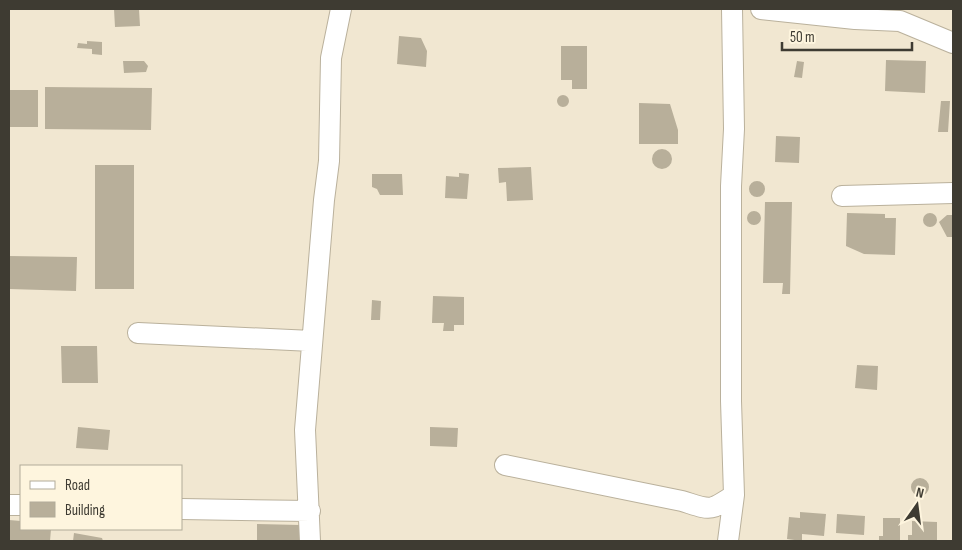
<svg xmlns="http://www.w3.org/2000/svg" width="962" height="550" font-family="'Sofia Sans Condensed',sans-serif">
<style>
.building{fill:#b8af9a}
.lines{fill:none;stroke-linecap:round;stroke-linejoin:round}
.street-casing{stroke:#bab19c;stroke-width:22}
.street{stroke:#fff;stroke-width:20}
</style>
<rect width="100%" height="100%" fill="#f1e7d1"/>
<path class="building" d="M114,9H139L140,26L115,27Z
M399,36L421,38L427,51L426,67L397,64Z
M87,41L102,42V55L92,54V49L77,48L78,43L87,44Z
M561,46H587V89H572V80H561Z
M886,60L926,61L925,93L885,91Z
M123,61H144L148,66L146,72L124,73Z
M797,61L804,62L802,78L794,77Z
M45,87L152,88L151,130L45,129Z
M9,90H38V127H9Z
M557 101a6 6 0 1 1 12 0a6 6 0 1 1-12 0Z
M941,101H950L948,132H938Z
M639,103L670,104L678,130V144H639Z
M776,136L800,137L799,163L775,162Z
M652 159a10 10 0 1 1 20 0a10 10 0 1 1-20 0Z
M95,165H134V289H95Z
M531,167L533,200L507,201L506,182L499,183L498,168Z
M459,173L469,174L467,199L445,198L446,176L459,177Z
M372,174H402L403,195H380L377,189L372,187Z
M749 189a8 8 0 1 1 16 0a8 8 0 1 1-16 0Z
M765,202H792L790,294H782L783,283H763Z
M747 218a7 7 0 1 1 14 0a7 7 0 1 1-14 0Z
M923 220a7 7 0 1 1 14 0a7 7 0 1 1-14 0Z
M847,213L885,214V218H896L895,255L864,254L846,246Z
M947,215H953V237H947L939,222Z
M9,256L77,257L76,291L9,289Z
M433,296L464,297V325H454V331H443L444,323H432Z
M372,300L381,301L380,320H371Z
M61,346H97L98,383H62Z
M857,365L878,366L877,390L855,388Z
M78,427L110,430L108,450L76,448Z
M430,427L458,428L457,447L430,446Z
M911 487a9 9 0 1 1 18 0a9 9 0 1 1-18 0Z
M800,512L826,514L824,536L802,534V541L787,539L789,517L800,518Z
M837,514L865,516L864,535L836,533Z
M883,518H900V541H879V536H883Z
M9,520L21,521V529H51L50,541H9Z
M912,521L937,522V541H908V535H912Z
M257,524L300,525V541H257Z
M74,533L102,538L103,541H73Z"/>
<g class="lines">
<g class="street-casing">
<path id="street" d="M761,9L855,19L900,21L953,43
M842,196L953,193
M138,333L312,341
M505,465L682,501C711,510 709,512 734,495
M9,505H21
M181,509L310,511
M310,541L305,430L324,200L329,161L331,58L341,9
M728,541L734,495L731,401V186L734,129L732,9"/>
</g>
<use href="#street" class="street"/>
</g>
<rect width="962" height="550" fill="none" stroke="#3e3b32" stroke-width="20"/>
<rect x="20" y="465" width="162" height="65" fill="#fef5de" stroke="#b1ab99"/>
<rect x="30" y="481" width="25" height="8" fill="#ffffff" stroke="#b1ab99"/>
<text x="65" y="490" font-size="15" fill="#3e3b32">Road</text>
<rect x="30" y="502" width="25" height="15" fill="#b8af9a" stroke="#b1ab99"/>
<text x="65" y="515" font-size="15" fill="#3e3b32">Building</text>
<g transform="translate(917 505) rotate(14)" stroke="#fef5de" stroke-width="4" paint-order="stroke">
<path d="M0-4L9 19L0 12L-9 19Z" fill="#3e3b32"/>
<text y="-8" font-size="14" font-weight="bold" text-anchor="middle" fill="#3e3b32">N</text>
</g>
<path d="M782 42v8h130v-8" fill="none" stroke="#3e3b32" stroke-width="2.5"/>
<text x="790" y="42" font-size="15" fill="#3e3b32" stroke="#fef5de" stroke-width="4" paint-order="stroke">50 m</text>
</svg>
